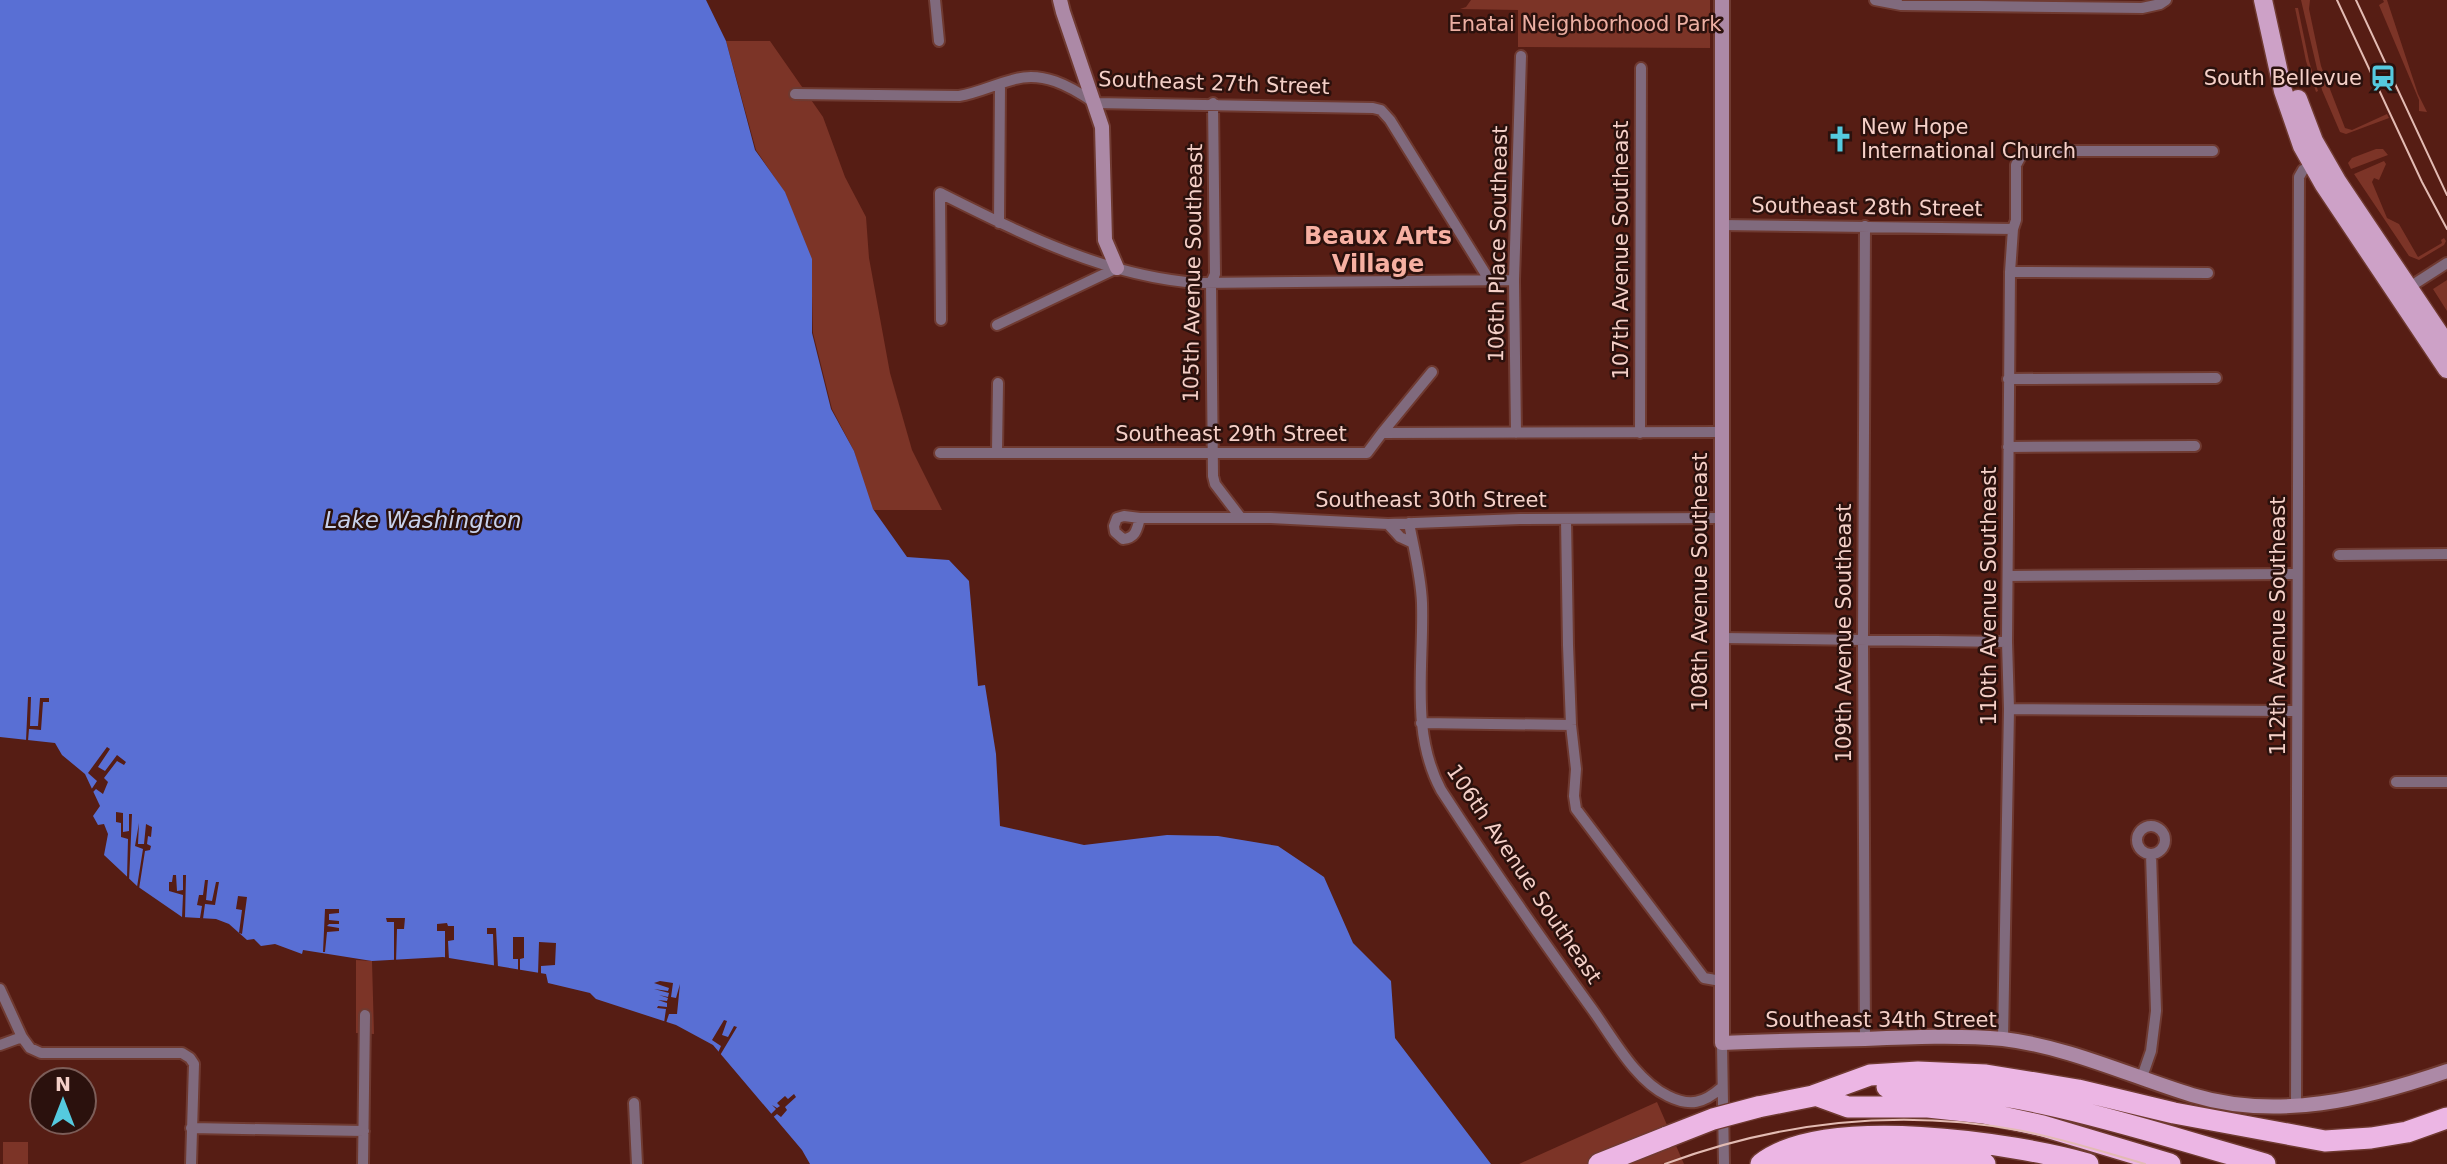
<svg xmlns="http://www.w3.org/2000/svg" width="2447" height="1164" font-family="'DejaVu Sans',sans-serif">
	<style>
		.green { fill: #7c3427 }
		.water { fill: #596fd4 }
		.pier { fill: #561d14 }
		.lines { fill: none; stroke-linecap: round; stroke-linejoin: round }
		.street-casing { stroke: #6f3a31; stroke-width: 14 }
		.secondary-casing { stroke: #6f3a31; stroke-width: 18 }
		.primary-casing { stroke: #6f3a31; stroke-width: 21 }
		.highway-casing { stroke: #6f3a31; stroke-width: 24 }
		.street { stroke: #806a7d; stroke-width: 10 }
		.secondary { stroke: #ac89a6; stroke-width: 14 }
		.primary { stroke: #cda1c7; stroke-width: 18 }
		.highway { stroke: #ecb6e4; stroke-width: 21 }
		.tram { stroke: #e3bbb3; stroke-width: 2 }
		.highway-bridge-casing { stroke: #6f3a31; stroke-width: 24; stroke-linecap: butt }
		.highway-bridge { stroke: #ecb6e4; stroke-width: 21 }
		.labels { text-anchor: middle; stroke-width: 5; stroke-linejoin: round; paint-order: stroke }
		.park-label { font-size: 21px; fill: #ecafa3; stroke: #2b110d }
		.poi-label { font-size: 21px; fill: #f5d0c8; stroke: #2b110d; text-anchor: end }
		.street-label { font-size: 21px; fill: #f5d0c8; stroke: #2b110d }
		.water-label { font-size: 23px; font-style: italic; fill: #c8d1eb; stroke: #2b110d }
		.quarter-label { font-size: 24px; font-weight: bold; fill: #f7b0a2; stroke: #2b110d }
	</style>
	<rect width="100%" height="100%" fill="#561d14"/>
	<path class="green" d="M1471 0H1710V48L1518 47V10L1460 9 1466 7Z
		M2301 0H2310L2309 9 2321 66 2345 128 2352 130 2387 114 2389 118 2346 134 2340 132 2322 90Z
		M2383 0H2387L2418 94 2427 112 2419 111V100L2379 5 2384 2Z
		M2295 8H2298L2309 61 2318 91 2316 92 2306 61Z
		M726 41H770L823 117 845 177 866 217 869 258 890 373 912 450 942 510H871L854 451 832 409 813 333 811 259 785 193 756 150Z
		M2376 149H2383L2388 155 2351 169 2348 163 2352 158Z
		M2384 161 2386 164 2379 180 2374 178 2372 182 2387 218 2399 224 2418 257 2442 243 2441 240 2444 238 2446 241 2444 245 2419 260 2409 256 2354 174Z
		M2447 280V311L2433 289Z
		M356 960 372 961 374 1034 356 1033Z
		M1657 1102 1684 1164H1519Z
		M3 1142H28V1164H3Z"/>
	<path class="water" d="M0 0H706L726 41 755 150 785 192 812 259V333L831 409 854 451 873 509 907 557 949 560 969 581 978 686 985 685 996 754 1000 826 1084 845 1167 835 1218 836 1278 846 1324 877 1353 943 1391 981 1395 1038 1491 1164H810L802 1150 713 1045 676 1025 596 999 590 993 548 983 546 974 443 957 372 961 303 950 302 954 275 944 261 946 254 939 247 940 229 924 216 919 182 917 137 886 104 855 108 834 104 824 98 825 93 816 100 806 85 774 62 755 55 743 0 737Z"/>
	<path class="pier" d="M28 697H31L30 726H38L40 698H49V702H43L41 730 29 729 28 741H26Z
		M107 747 110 749 98 767 105 771 117 755 126 762 124 765 117 761 104 778 108 782 103 794 96 789 93 792 91 790 97 781 88 773Z
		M116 812 123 813V832L129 831V814H132L129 881 127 878 128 839 121 837V823L116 822Z
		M139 823 138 844H144L146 824 152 827 151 837 148 836 147 844 151 846 150 850 145 851 139 889 137 887 143 849 135 846Z
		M173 875H176L177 891 183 890V875H186L185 918H182L183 895 169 891V882H172Z
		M205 880H208L206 900 212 901 216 882H219L215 905 205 904 203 919 200 918 202 906 197 905 199 895H203Z
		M238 896 247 897 242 934 239 933 242 910 236 909Z
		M325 909H339V913L329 914V920L339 921V924H329L327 926 339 928V931L327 932 325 952H323Z
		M386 918H405L404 929H397L396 963H394V922H387Z
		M447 923 448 926H454V940L448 941 449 960H445V931H437V924Z
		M487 928H496L498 968 494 967 493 934H487Z
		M513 937H524V958L520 959V974L518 973V959H513Z
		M539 942 556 943 555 965 541 966V974H538Z
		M660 981 673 983 671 997 676 998 680 984 677 1014H669L666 1023H664L666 1009 657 1008 658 1006 667 1007V1003L658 1000 667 1001 668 998 659 995 668 997 669 993 654 989 668 991 669 988 654 983Z
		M724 1020 727 1021 722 1035 728 1037 734 1026 737 1027 719 1057 717 1055 721 1046 712 1040Z
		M794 1094 796 1097 785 1107 787 1110 781 1117 777 1114 771 1119 769 1116 776 1109 772 1105 777 1108 780 1106 777 1103 785 1096 788 1099Z"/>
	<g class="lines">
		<g class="street-casing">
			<path id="street" d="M935 0 939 41
				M1875 0 1901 5 2142 8 2160 4 2166 0
				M795 94 959 96C978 93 993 85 1012 80 1042 70 1070 86 1095 103L1373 108 1381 110 1390 120 1490 281
				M1213 103 1215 274 1211 283 1213 476 1215 484 1241 518
				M999 223 1000 85
				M1721 225 2013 229
				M2010 272 2208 273
				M2408 288 2447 263
				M941 320 940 193C1022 234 1107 277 1199 283L1514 280
				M997 325 1117 268
				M2008 379 2216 378
				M1382 433 1432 372
				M1516 433 1514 280 1521 56
				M1640 433 1641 68
				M2008 447 2195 446
				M997 452 998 383
				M940 453H1367L1382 433 1722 432
				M1140 518C1137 529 1136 538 1123 539L1115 532 1114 526 1117 518 1124 516 1140 518H1271L1388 524 1520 519 1721 518
				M1566 519 1568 645 1571 725 1576 769 1574 796 1576 809 1704 978 1721 981
				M1409 523C1414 550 1421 576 1422 603 1424 667 1410 732 1441 790 1489 864 1540 937 1592 1009 1613 1038 1635 1080 1668 1096 1690 1107 1704 1103 1721 1088
				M1388 524 1400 537 1413 543
				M2339 555 2447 554
				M2008 576 2297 574
				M1721 638 2007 642
				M2009 709 2297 711
				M1421 723 1571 725
				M2396 782H2447
				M2137 840a14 14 0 1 1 28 0a14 14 0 1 1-28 0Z
				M0 989 22 1037
				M1865 1039 1863 641 1865 226
				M2003 1039 2009 709 2007 642 2010 272 2013 229 2016 220V165L2022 154 2031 151H2213
				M1722 1043 1724 1164
				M0 1045 22 1037 30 1048 41 1053H182L190 1058 194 1064 191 1164
				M2142 1077 2151 1051 2156 1011 2151 854
				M634 1103 637 1164
				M2296 1107 2299 177 2303 170 2315 164
				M191 1128 364 1131
				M363 1164 365 1015"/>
		</g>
		<g class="secondary-casing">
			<path id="secondary" d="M1060 0 1063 12 1102 127 1105 240 1117 268
				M1722 0V1043C1769 1041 1817 1040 1865 1039 1911 1037 1958 1035 2003 1039 2069 1047 2130 1076 2192 1095 2278 1121 2365 1099 2447 1071"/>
		</g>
		<g class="primary-casing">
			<path id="primary" d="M2263 0 2283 91 2302 146 2324 185 2447 369
				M2298 99 2314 141 2337 181 2447 345"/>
		</g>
		<g class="highway-casing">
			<path id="highway" d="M1887 1087C2017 1084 2142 1130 2265 1164
				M1815 1095 1870 1075 1918 1072 1986 1075 2078 1090 2174 1113 2325 1141 2371 1138 2407 1132 2447 1118
				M1815 1095 1848 1107H1928L1984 1113 2043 1126 2170 1164
				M1758 1107 1828 1093
				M1599 1164 1667 1137
				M1761 1164C1824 1114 2015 1143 2088 1164
				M1777 1164C1846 1154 1915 1154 1985 1164"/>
		</g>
		<use href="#street" class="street"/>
		<use href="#secondary" class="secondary"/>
		<use href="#primary" class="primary"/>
		<use href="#highway" class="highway"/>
		<path class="tram" d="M2337 0 2422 182 2447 229
			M2356 0 2447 195
			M1665 1164C1778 1122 1898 1108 2017 1130 2060 1138 2103 1152 2145 1164"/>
		<g class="highway-bridge-casing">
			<path id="highway-bridge" d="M1667 1137 1713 1119 1758 1107"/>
		</g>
		<use href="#highway-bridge" class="highway-bridge"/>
	</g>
	<defs>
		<g id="station-bare" transform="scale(2.1)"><path d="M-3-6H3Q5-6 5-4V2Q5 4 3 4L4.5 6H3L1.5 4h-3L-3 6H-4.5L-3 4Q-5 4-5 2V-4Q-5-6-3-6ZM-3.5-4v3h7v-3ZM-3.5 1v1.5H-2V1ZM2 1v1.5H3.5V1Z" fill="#55cadf" stroke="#2b110d" stroke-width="2.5" paint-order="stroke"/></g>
		<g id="church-bare" transform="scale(2.1)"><path d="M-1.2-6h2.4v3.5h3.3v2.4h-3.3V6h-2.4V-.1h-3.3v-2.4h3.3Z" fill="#55cadf" stroke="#2b110d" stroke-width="2.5" paint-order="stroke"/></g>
	</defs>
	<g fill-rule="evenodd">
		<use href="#station-bare" x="2383" y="78"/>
		<use href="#church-bare" x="1840" y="139"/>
	</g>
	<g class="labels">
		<g class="park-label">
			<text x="1585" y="31">Enatai Neighborhood Park</text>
		</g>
		<g class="poi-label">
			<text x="2362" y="85">South Bellevue</text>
			<text x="1861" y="134" text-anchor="start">New Hope<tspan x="1861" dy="24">International Church</tspan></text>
		</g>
		<g class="street-label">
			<text transform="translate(1214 83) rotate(2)" y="7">Southeast 27th Street</text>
			<text transform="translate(1867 207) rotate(1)" y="7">Southeast 28th Street</text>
			<text transform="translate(1498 244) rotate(-89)" y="7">106th Place Southeast</text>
			<text transform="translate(1621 250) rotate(-90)" y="7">107th Avenue Southeast</text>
			<text transform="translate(1193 273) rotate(-89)" y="7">105th Avenue Southeast</text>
			<text x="1231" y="441">Southeast 29th Street</text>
			<text x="1431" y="507">Southeast 30th Street</text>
			<text transform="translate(1700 582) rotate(-90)" y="7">108th Avenue Southeast</text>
			<text transform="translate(1989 596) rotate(-90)" y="7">110th Avenue Southeast</text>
			<text transform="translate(2278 626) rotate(-90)" y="7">112th Avenue Southeast</text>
			<text transform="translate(1844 633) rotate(-90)" y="7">109th Avenue Southeast</text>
			<text transform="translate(1524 874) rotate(56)" y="7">106th Avenue Southeast</text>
			<text x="1881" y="1027">Southeast 34th Street</text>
		</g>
		<g class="water-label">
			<text x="423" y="528">Lake Washington</text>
		</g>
		<g class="quarter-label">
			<text x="1378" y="244">Beaux Arts<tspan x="1378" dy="28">Village</tspan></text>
		</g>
	</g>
	<g transform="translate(63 1101)"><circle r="33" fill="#2b110d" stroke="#7c5d58" stroke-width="2"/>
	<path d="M0-5L12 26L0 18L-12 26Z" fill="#55cadf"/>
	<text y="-10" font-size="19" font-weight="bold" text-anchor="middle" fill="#f5d0c8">N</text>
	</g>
</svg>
